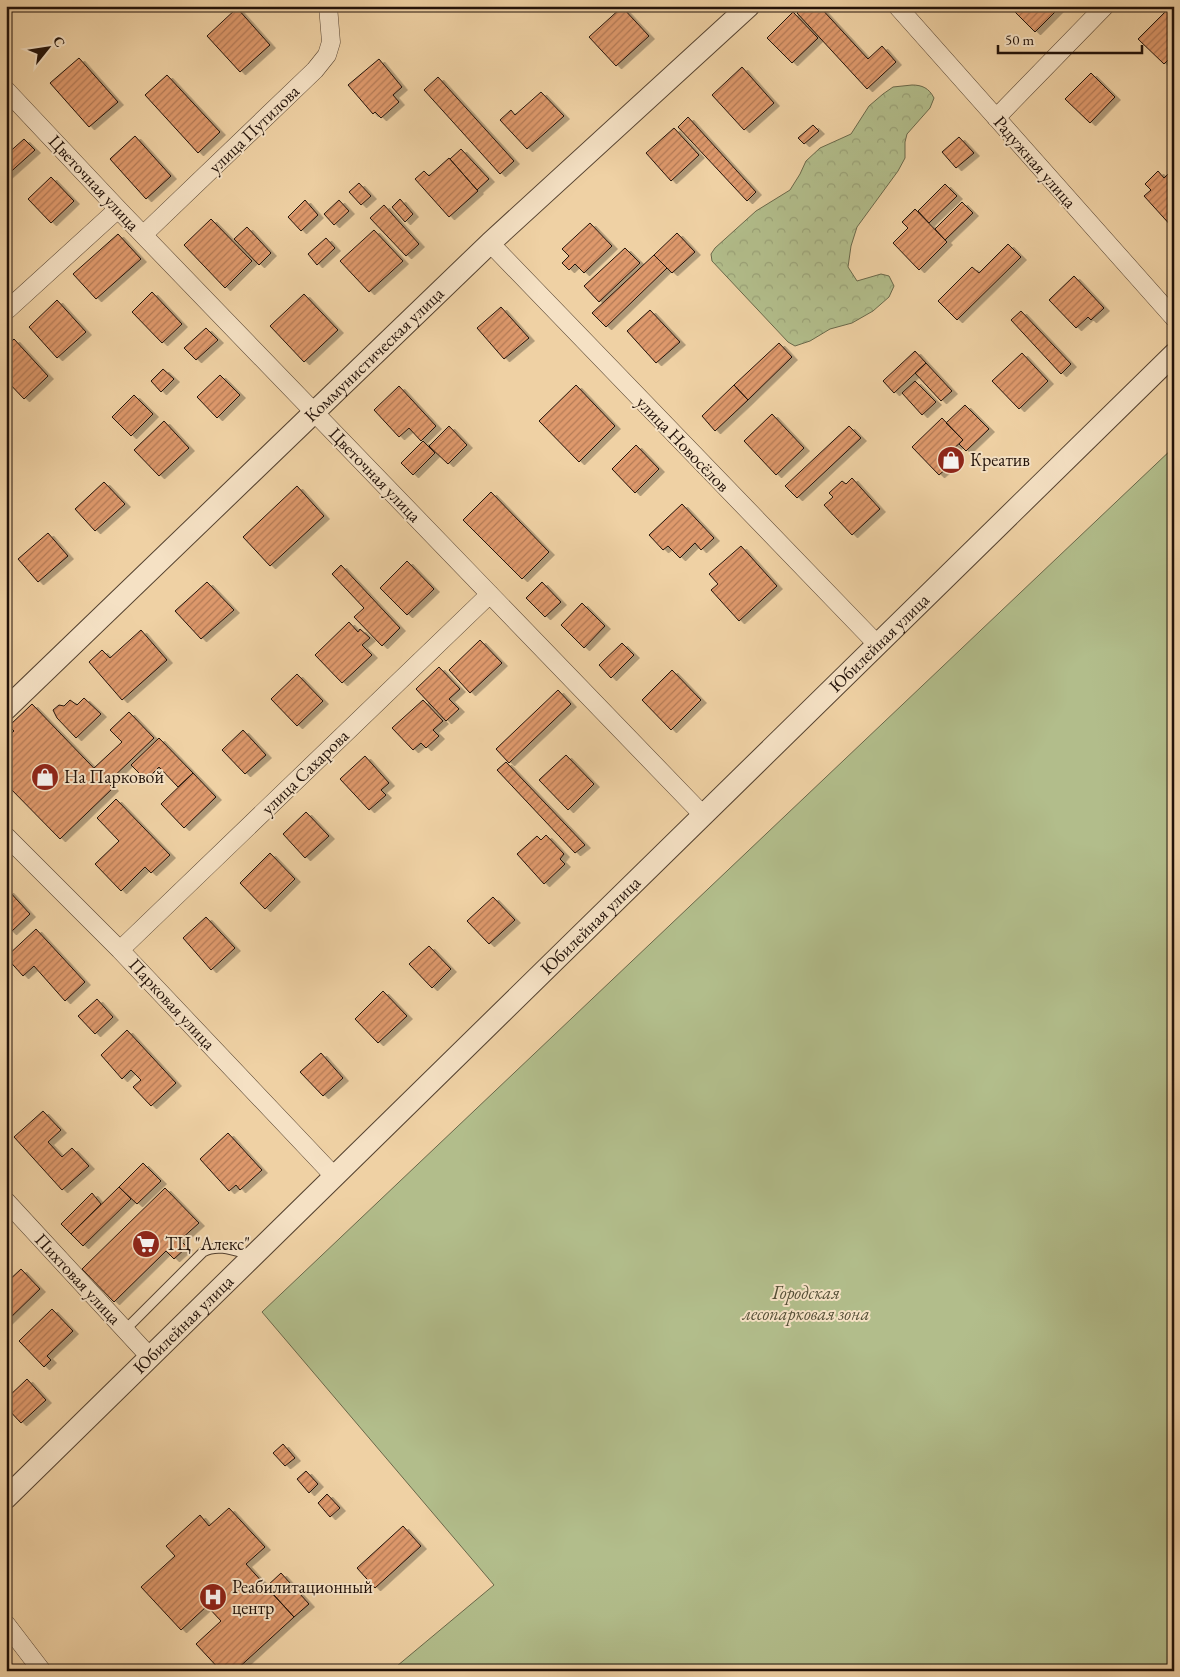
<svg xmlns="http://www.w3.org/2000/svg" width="1180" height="1677" font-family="'EB Garamond',serif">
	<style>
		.forest { fill: url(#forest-crowns); stroke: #6a684a }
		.green { fill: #b2bd8b; stroke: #6a684a }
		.building { fill: url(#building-hatch); stroke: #221209; filter: url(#shadow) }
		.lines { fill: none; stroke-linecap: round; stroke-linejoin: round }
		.service-casing { stroke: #554230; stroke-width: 11 }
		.minor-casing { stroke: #554230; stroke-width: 19 }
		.tertiary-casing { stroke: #554230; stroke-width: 23 }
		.service { stroke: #f5e1c4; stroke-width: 9 }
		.minor { stroke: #f5e1c4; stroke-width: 18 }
		.tertiary { stroke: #f5e1c4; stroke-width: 21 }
		.labels { text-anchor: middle; stroke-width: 4; stroke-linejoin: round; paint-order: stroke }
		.street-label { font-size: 18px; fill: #221209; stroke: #f5e1c4 }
		.poi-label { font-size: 18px; fill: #221209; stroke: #f5e1c4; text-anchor: start }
		.park-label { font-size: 18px; font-style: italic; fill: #544e36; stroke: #f5e1c4 }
	</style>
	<defs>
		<pattern id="forest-crowns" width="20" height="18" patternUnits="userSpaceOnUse" patternTransform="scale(1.25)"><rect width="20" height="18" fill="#b2bd8b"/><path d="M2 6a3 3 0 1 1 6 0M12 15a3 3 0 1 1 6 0" fill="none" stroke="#99a177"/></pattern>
		<pattern id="building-hatch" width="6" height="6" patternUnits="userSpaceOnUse" patternTransform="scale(1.25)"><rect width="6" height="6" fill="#de996c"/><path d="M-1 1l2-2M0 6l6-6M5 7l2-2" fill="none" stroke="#b47b57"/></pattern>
		<filter id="shadow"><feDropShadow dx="5.5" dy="3" stdDeviation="0" flood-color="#0004"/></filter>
	</defs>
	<rect width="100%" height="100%" fill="#efd1a4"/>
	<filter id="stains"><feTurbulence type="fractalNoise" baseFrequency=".004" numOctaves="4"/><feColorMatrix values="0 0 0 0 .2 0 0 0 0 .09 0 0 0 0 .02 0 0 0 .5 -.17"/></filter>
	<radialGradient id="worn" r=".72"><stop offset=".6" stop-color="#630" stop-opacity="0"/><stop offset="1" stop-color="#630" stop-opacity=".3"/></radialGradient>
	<path class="forest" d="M912 85C922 85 929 88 934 98L930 108 907 134 905 142V158L898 171 857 227 851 246 848 267 857 281 881 274 889 276 894 286 889 297 873 311 852 323 830 329 810 341 795 346 788 342 712 261 711 254 715 248 756 211 790 190 800 174 806 161 820 148 851 134 869 106 883 94 893 87Z"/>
	<path class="green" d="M1174 447V1671H391L494 1585 262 1312Z"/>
	<path class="building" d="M804 6H819L868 59 882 46 896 62 867 89 797 13Z
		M1009 6H1061L1035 32Z
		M622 7 649 36 616 66 589 37Z
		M237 8 270 45 240 72 207 36Z
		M1169 8 1174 13V54L1164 64 1138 39Z
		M793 12 818 38 792 63 767 38Z
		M79 58 118 102 89 127 50 83Z
		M379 59 402 87 393 95 399 102 381 118 375 112 373 114 348 85Z
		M742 67 774 103 744 130 712 95Z
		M1091 73 1115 97 1090 123 1065 99Z
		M167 75 220 132 198 153 145 95Z
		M438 77 514 161 500 174 424 90Z
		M541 92 564 116 527 149 500 120 511 110 515 115Z
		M688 117 756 192 747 201 678 127Z
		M813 125 819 131 804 144 798 138Z
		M674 128 699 155 671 181 646 153Z
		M135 136 171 176 146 199 110 159Z
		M959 137 974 153 956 168 942 152Z
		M24 139 35 150 6 176V155Z
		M461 149 489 179 477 190 450 159Z
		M449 158 478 191 449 217 415 179 424 171 429 176Z
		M1172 170 1174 171 1173 228 1144 196 1151 190 1145 184 1158 171 1164 178Z
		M51 177 74 201 51 223 28 199Z
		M359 183 371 196 361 205 349 192Z
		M945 184 957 196 929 223 918 211Z
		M400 199 413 214 405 222 392 207Z
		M305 200 318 215 301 231 288 217Z
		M339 200 349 211 334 225 324 214Z
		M962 202 973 213 945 240 935 229Z
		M384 205 419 244 406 256 370 218Z
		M915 209 947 242 919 270 893 243 908 228 902 222Z
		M211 219 252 261 225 288 184 245Z
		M590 223 612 246 584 273 575 264 569 270 562 263 569 256 562 249Z
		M247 227 271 253 259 265 234 239Z
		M374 230 403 261 369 292 340 261Z
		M677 233 695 252 672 273 654 255Z
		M118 234 141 259 96 299 73 274Z
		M326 238 335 248 317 265 308 254Z
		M1008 244 1021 257 957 320 938 301 972 267 979 273Z
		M625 248 640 263 599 302 584 286Z
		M654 255 667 268 606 327 592 313Z
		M1074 276 1104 308 1091 320 1088 317 1076 328 1049 300Z
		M152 292 182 324 162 343 132 312Z
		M304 294 338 330 304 362 270 326Z
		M57 300 86 332 57 358 29 327Z
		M501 307 529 338 504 359 477 328Z
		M650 310 680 342 656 363 627 331Z
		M1021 311 1071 364 1061 374 1011 320Z
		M206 328 218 340 196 360 184 348Z
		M14 339 48 376 24 399 6 380V346Z
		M779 343 792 357 748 400 734 385Z
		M915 351 926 363 894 393 883 381Z
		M1022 353 1048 381 1019 409 992 381Z
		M926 363 952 391 941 401 915 373Z
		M163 369 174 379 161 392 151 381Z
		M220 375 240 395 217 418 197 397Z
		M915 381 936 402 922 415 902 393Z
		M576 385 615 426 579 462 539 421Z
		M734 385 748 400 715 431 702 416Z
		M399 386 436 426 421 441 409 428 399 437 374 410Z
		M134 395 153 414 131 436 112 417Z
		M965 405 989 429 966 451 959 444 963 440 946 423Z
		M772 414 804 448 776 475 744 441Z
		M942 418 963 440 949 453 956 460 939 475 912 447Z
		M164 421 189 448 159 476 134 450Z
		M449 426 467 445 448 464 429 446Z
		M849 426 861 438 797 498 785 486Z
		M423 441 435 453 413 475 401 463Z
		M636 445 659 469 635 493 612 469Z
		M852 478 880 509 852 535 824 505 833 497 829 493 842 481 846 484Z
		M104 482 125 504 95 531 75 509Z
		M297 486 324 516 270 566 243 537Z
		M491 492 549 552 522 579 463 520Z
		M682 504 714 538 701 550 695 543 680 558 668 546 663 550 649 535Z
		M48 533 68 556 38 582 18 559Z
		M741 546 777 586 739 621 711 590 718 584 709 574Z
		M407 561 434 589 407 615 380 588Z
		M341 565 400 628 382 646 354 617 364 608 332 574Z
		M207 582 234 610 201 639 175 611Z
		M542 582 561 602 545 617 526 598Z
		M582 603 605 626 584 648 561 625Z
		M349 622 358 632 360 629 370 638 362 645 372 655 342 683 315 655Z
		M141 630 167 660 122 700 89 662 102 650 110 658Z
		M480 640 502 663 470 693 449 670Z
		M622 643 634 655 611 678 599 665Z
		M439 667 460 689 449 699 459 709 446 721 416 689Z
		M672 670 701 700 671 730 642 700Z
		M297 674 323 701 297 726 271 699Z
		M558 690 571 704 509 763 496 749Z
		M84 698 101 714 76 738 57 718 53 710 59 705 64 706 70 700 77 705Z
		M423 700 443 721 433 730 439 736 426 748 421 743 413 750 392 728Z
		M32 704 113 788 60 839 6 784V738L14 731 9 726Z
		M129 712 154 738 108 782 94 768 122 742 110 730Z
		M243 730 266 755 245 774 222 750Z
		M159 738 193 773 178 787 159 767 146 780 131 765Z
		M566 755 594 784 568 810 539 780Z
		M365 756 389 783 381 790 386 795 369 810 340 779Z
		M506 762 585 845 575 853 497 770Z
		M193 773 216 797 184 828 161 804Z
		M116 799 170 855 151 873 145 867 121 891 95 864 119 841 97 818Z
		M306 812 329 836 305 858 283 834Z
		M546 835 564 854 560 859 565 864 544 884 517 854 537 836 541 840Z
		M270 853 295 879 265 909 240 883Z
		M8 890 30 914 11 932 6 927V892Z
		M493 897 515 920 489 944 467 921Z
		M206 917 235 948 211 970 183 938Z
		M36 929 85 982 65 1001 34 966 23 976 6 957Z
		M429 946 451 969 432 988 409 964Z
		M383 991 407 1016 378 1043 355 1019Z
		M97 999 113 1017 95 1034 78 1016Z
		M127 1030 176 1083 151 1106 133 1087 141 1080 131 1070 122 1079 101 1055Z
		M321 1053 343 1078 323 1096 300 1072Z
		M43 1111 61 1130 48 1142 62 1157 72 1148 89 1166 62 1190 14 1137Z
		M228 1133 262 1170 240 1190 236 1185 229 1191 200 1159Z
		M143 1163 161 1181 137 1204 119 1187Z
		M119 1187 131 1199 83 1246 71 1234Z
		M165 1188 199 1223 180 1240 187 1247 174 1259 166 1251 114 1302 82 1269Z
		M92 1193 101 1204 71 1234 61 1224Z
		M21 1269 40 1289 6 1322V1283Z
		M52 1309 73 1331 47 1356 51 1360 44 1367 19 1341Z
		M27 1379 46 1400 21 1423 6 1407V1399Z
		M283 1444 295 1458 285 1466 273 1453Z
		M306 1471 318 1484 309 1493 297 1479Z
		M327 1494 340 1508 330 1517 318 1503Z
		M229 1508 265 1547 246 1564 294 1617 235 1671H221L196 1644 221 1621 207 1606 181 1630 141 1587 175 1556 166 1546 200 1515 209 1526Z
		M403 1526 421 1546 375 1588 357 1568Z
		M281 1573 309 1604 294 1617 266 1587Z"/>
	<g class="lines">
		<g class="service-casing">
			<path id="service" d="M125 1330 203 1252C219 1243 237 1252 253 1256"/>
		</g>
		<g class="minor-casing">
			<path id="minor" d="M897 6 1174 318
				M6 90 118 209 703 815
				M996 118 1105 6
				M143 235 315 70 327 55 331 42 328 6
				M490 243 877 644
				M6 311 118 209
				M6 836 120 950 334 1176
				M120 950 490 594
				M6 1201 150 1357
				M6 1624 42 1671"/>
		</g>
		<g class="tertiary-casing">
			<g id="tertiary">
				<path id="s1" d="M6 709 490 243 749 6"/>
				<path id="s2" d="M6 1498 1174 354"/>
			</g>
		</g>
		<use href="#service" class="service"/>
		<use href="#minor" class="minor"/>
		<use href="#tertiary" class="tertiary"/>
	</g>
	<defs>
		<g id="shop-disc" transform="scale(1.4375)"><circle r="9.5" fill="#8f2418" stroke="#f5e1c4"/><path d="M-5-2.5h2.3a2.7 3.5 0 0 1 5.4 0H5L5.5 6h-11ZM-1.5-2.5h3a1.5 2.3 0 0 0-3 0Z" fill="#fff"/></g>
		<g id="supermarket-disc" transform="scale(1.4375)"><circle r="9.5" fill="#8f2418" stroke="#f5e1c4"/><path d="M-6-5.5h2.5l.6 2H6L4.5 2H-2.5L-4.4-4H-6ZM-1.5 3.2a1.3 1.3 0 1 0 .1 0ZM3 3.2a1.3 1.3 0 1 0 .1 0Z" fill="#fff"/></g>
		<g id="hospital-disc" transform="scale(1.4375)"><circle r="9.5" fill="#8f2418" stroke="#f5e1c4"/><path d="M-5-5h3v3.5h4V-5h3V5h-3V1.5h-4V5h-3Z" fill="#fff"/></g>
	</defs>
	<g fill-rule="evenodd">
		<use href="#shop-disc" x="951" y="460"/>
		<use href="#shop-disc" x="45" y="777"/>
		<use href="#supermarket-disc" x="146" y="1244"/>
		<use href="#hospital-disc" x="213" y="1597"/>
	</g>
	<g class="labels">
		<g class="street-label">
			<text transform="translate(254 129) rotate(-44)" y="6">улица Путилова</text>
			<text transform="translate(1035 162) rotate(49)" y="6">Радужная улица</text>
			<text transform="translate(94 183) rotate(47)" y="6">Цветочная улица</text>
			<text dy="6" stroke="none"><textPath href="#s1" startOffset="511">Коммунистическая улица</textPath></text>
			<text transform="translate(683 444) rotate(46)" y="6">улица Новосёлов</text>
			<text transform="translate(375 475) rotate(46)" y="6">Цветочная улица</text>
			<text dy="6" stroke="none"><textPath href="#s2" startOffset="1222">Юбилейная улица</textPath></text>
			<text transform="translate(305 772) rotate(-44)" y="6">улица Сахарова</text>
			<text dy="6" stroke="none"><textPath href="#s2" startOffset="818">Юбилейная улица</textPath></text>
			<text transform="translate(172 1004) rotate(47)" y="6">Парковая улица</text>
			<text transform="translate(78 1279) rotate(47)" y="6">Пихтовая улица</text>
			<text dy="6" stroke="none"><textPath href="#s2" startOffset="248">Юбилейная улица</textPath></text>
		</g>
		<g class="poi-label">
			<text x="970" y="466">Креатив</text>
			<text x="64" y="783">На Парковой</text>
			<text x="165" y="1250">ТЦ "Алекс"</text>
			<text x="232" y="1593">Реабилитационный<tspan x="232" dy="21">центр</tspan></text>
		</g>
		<g class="park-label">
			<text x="806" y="1299">Городская<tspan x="806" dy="21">лесопарковая зона</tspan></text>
		</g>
	</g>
	<rect width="1180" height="1677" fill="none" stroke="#efd1a4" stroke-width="25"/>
	<rect x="8" y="8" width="1165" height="1662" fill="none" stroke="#221209" stroke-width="2.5"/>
	<rect x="12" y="12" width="1155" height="1652" fill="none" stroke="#221209"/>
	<g transform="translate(48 48) rotate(60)" stroke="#f5e1c4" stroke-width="4" paint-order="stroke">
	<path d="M0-4L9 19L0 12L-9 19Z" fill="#221209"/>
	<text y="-8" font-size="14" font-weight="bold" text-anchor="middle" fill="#221209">С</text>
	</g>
	<path d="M998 45v8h144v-8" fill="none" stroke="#221209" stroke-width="2.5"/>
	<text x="1005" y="45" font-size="15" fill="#221209" stroke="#f5e1c4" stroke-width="4" paint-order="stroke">50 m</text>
	<rect width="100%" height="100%" filter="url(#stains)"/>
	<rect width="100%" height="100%" fill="url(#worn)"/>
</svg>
